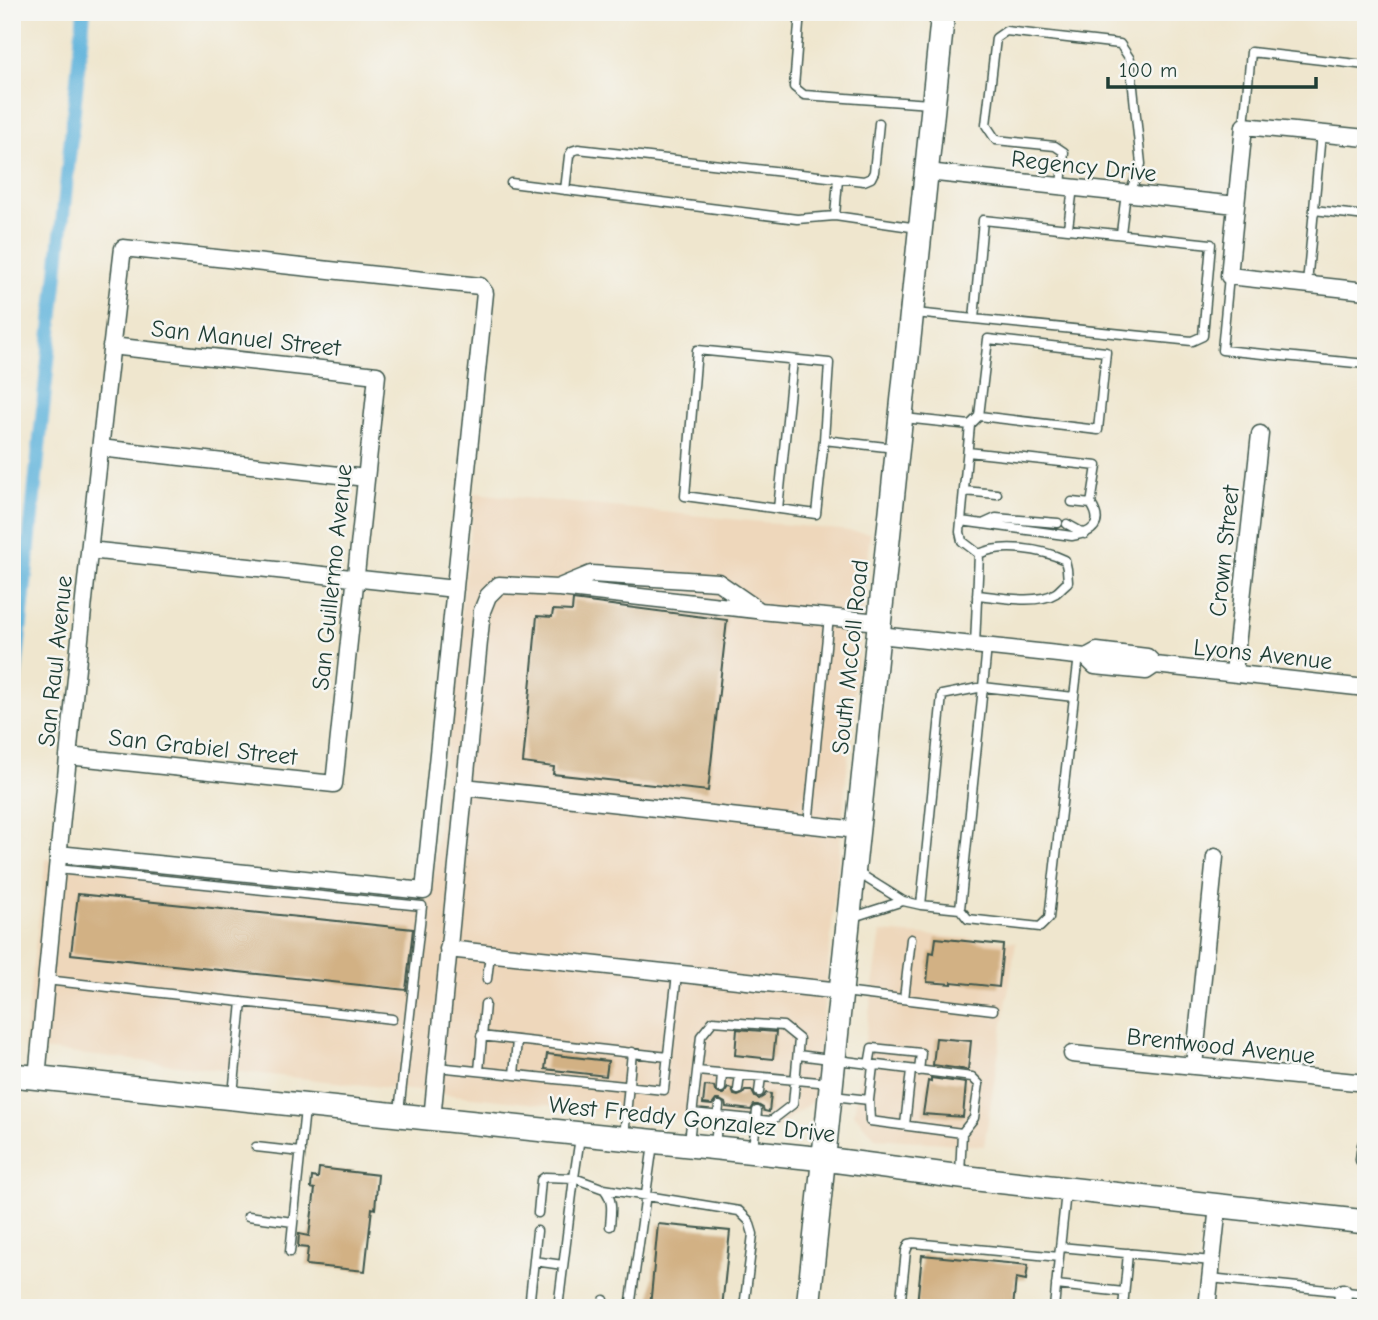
<svg xmlns="http://www.w3.org/2000/svg" width="1378" height="1320" font-family="'Comic Neue',sans-serif">
	<style>
		.built { fill: #eed7bb }
		.lines { fill: none; stroke-linecap: round; stroke-linejoin: round }
		.canal { stroke: #5fb3db; stroke-width: 14 }
		.building { fill: #d2b184 }
		.lane-casing { stroke: #3e564b; stroke-width: 11 }
		.street-casing { stroke: #3e564b; stroke-width: 19 }
		.secondary-casing { stroke: #3e564b; stroke-width: 26 }
		.lane { stroke: #fff; stroke-width: 8 }
		.street { stroke: #fff; stroke-width: 16 }
		.secondary { stroke: #fff; stroke-width: 23 }
		.labels { text-anchor: middle; stroke-width: 5; stroke-linejoin: round; paint-order: stroke }
		.street-label { font-size: 24px; fill: #1f3d34; stroke: #f6f6f2 }
	</style>
	<rect width="100%" height="100%" fill="#f6f6f2"/>
	<filter id="ink" filterUnits="userSpaceOnUse"><feTurbulence type="fractalNoise" baseFrequency=".0143" numOctaves="2"/><feDisplacementMap in="SourceGraphic" scale="14" xChannelSelector="R" yChannelSelector="G"/><feConvolveMatrix kernelMatrix="1 2 1 2 8 2 1 2 1" color-interpolation-filters="sRGB"/></filter>
	<filter id="wash" filterUnits="userSpaceOnUse"><feTurbulence type="fractalNoise" baseFrequency=".00686" numOctaves="4" result="noise"/><feDisplacementMap in="SourceGraphic" scale="28" xChannelSelector="R" yChannelSelector="G"/><feGaussianBlur stdDeviation="1.57" result="paint"/><feColorMatrix in="noise" values="0 0 0 0 0 0 0 0 0 0 0 0 0 0 0 0 0 1.4 0 .05"/><feComposite in="paint" operator="in"/></filter>
	<g filter="url(#wash)">
		<rect width="100%" height="100%" fill="#efe6ce"/>
		<path class="built" d="M474 493 870 533 815 1099 775 1130 23 1048 46 859 430 901Z
			M881 932 1016 942 984 1146 876 1138 854 1114Z"/>
		<g class="lines">
			<path class="canal" d="M12 709 84 12"/>
		</g>
		<g id="blocks">
			<path class="building" d="M573 600 727 620 708 791 553 774 554 767 523 763 537 616 552 617 553 610 572 611Z
				M78 894 413 929 406 990 71 954Z
				M936 938 1003 945 999 987 952 982V984L927 982 930 952 934 953Z
				M737 1029 776 1032 773 1059 735 1055Z
				M936 1038 971 1041 968 1070 933 1065Z
				M547 1054 608 1061 606 1076 545 1069Z
				M931 1078 966 1083 963 1117 923 1114 928 1081 931 1082Z
				M705 1086 714 1087 715 1091 720 1094H724L728 1088 732 1089 734 1095 738 1096 743 1094 745 1091H752L755 1097 759 1099 764 1096 766 1093 771 1094 769 1112 764 1111 763 1108 758 1105H754L751 1110 726 1107 725 1103 720 1100H716L712 1105 703 1104Z
				M319 1168 378 1175 375 1209 372 1208 365 1271 306 1265 308 1248 298 1247 299 1234 309 1236 315 1189 311 1188 312 1177 318 1178Z
				M658 1224 730 1231 722 1308 650 1307Z
				M922 1255 1028 1265 1026 1280 1016 1278 1013 1308H958L917 1304Z"/>
		</g>
	</g>
	<g filter="url(#ink)">
		<use href="#blocks" fill-opacity="0" stroke="#3e564b" stroke-width="2"/>
		<g class="lines">
			<g class="lane-casing">
				<path id="lane" d="M800 12 794 87 804 95 930 104
					M1244 126 1251 52 1366 65
					M511 183 797 219 835 216 918 228
					M1061 186 1064 152 1055 146 996 140 986 125 996 38 1006 31 1120 44 1130 59 1141 164 1130 193
					M565 190 569 156 572 151 578 149 864 181 871 178 874 172 879 123
					M1314 210 1366 216
					M835 216 838 179
					M1068 228 1073 187
					M1121 233 1126 193
					M1229 276 1222 350 1366 364
					M1307 284 1321 134
					M915 313 1192 341 1203 336 1211 244 983 220 974 319
					M904 418 970 425 960 532 962 541 979 554
					M970 425 979 416 988 339 1106 352 1098 430 979 416
					M824 440 816 514 685 496 697 350 829 363 824 440 895 448
					M964 491 997 494
					M1072 502 1091 504
					M778 509 793 360
					M961 521 1072 536C1093 533 1104 524 1091 504L1097 466 968 452
					M985 523 996 518 1058 523
					M1067 524 1085 534
					M977 595C999 597 1037 605 1056 593 1060 590 1064 585 1068 582L1067 569 1065 560C1042 549 1002 543 979 554
					M975 645 979 554
					M808 825 829 617
					M57 869 422 906 399 1112
					M855 871 903 901 921 905 942 695 983 687 987 646
					M921 905 960 909 968 919 1040 927 1049 918 1074 697
					M960 909 983 687 1074 697 1079 656
					M853 917 903 901
					M487 979 490 954
					M46 980 392 1019
					M844 992 993 1010
					M904 999 911 939
					M481 1036 668 1057
					M798 1055 972 1077 979 1084 974 1118 962 1133 870 1121 869 1100 833 1096
					M869 1065 872 1048 921 1053 919 1071
					M437 1067 664 1090 677 974
					M479 1071 485 1004
					M697 1071 830 1083
					M514 1075 517 1040
					M721 1088 722 1073
					M738 1090 740 1075
					M759 1092 761 1077
					M233 1095 242 1002
					M869 1100 873 1066
					M905 1125 911 1070
					M624 1137 632 1052
					M689 1142 701 1036 713 1021 783 1026 799 1039 793 1104 771 1121 692 1113
					M715 1145 719 1106
					M256 1147 301 1152
					M753 1149 757 1111
					M960 1174 962 1133
					M604 1189C614 1201 611 1212 610 1226
					M538 1213 541 1180 545 1177 574 1178 580 1137
					M248 1216 293 1222
					M1060 1247 1212 1261
					M290 1252 305 1109
					M534 1261 563 1265
					M1210 1278 1366 1294
					M1056 1285 1124 1292
					M559 1306 574 1308
					M529 1308 537 1231
					M558 1308 574 1178 604 1189 739 1211 749 1221 753 1234 744 1308
					M601 1308 604 1300
					M630 1308 653 1144
					M900 1308 906 1251 909 1244 914 1243 1059 1257 1066 1192
					M1054 1308 1059 1257
					M1123 1308 1128 1253"/>
			</g>
			<g class="street-casing">
				<path id="street" d="M1366 138 1244 126 1229 276 1366 291
					M927 172 1236 205
					M100 448 366 478
					M89 550 455 589
					M560 588 756 610
					M879 635 1086 657 1097 651 1147 657 1155 665
					M1086 657 1095 666 1146 671 1155 665 1366 688
					M1234 673 1260 434
					M68 756 334 784 377 375 111 346
					M464 787 858 830
					M448 949 841 991
					M1072 1054 1366 1083
					M1194 1066 1215 857
					M37 1078C63 801 90 524 123 248L480 286 485 293 424 891 58 854
					M432 1119 482 611 488 596 499 585 557 588 591 574 718 582 760 611 880 622
					M1366 1145 1364 1159 1366 1160
					M1207 1308 1218 1206
					M1342 1308 1343 1292"/>
			</g>
			<g class="secondary-casing">
				<path id="secondary" d="M12 1075 824 1159 969 1178 1366 1222
					M808 1308 943 12"/>
			</g>
			<use href="#lane" class="lane"/>
			<use href="#street" class="street"/>
			<use href="#secondary" class="secondary"/>
		</g>
	</g>
	<g class="labels">
		<g class="street-label">
			<text transform="translate(1084 166) rotate(6)" y="8">Regency Drive</text>
			<text transform="translate(246 338) rotate(6)" y="8">San Manuel Street</text>
			<text transform="translate(1224 551) rotate(-84)" y="8">Crown Street</text>
			<text transform="translate(332 577) rotate(-84)" y="8">San Guillermo Avenue</text>
			<text transform="translate(1263 654) rotate(6)" y="8">Lyons Avenue</text>
			<text transform="translate(850 657) rotate(-84)" y="8">South McColl Road</text>
			<text transform="translate(55 661) rotate(-84)" y="8">San Raul Avenue</text>
			<text transform="translate(203 747) rotate(6)" y="8">San Grabiel Street</text>
			<text transform="translate(1221 1046) rotate(6)" y="8">Brentwood Avenue</text>
			<text transform="translate(692 1119) rotate(6)" y="8">West Freddy Gonzalez Drive</text>
		</g>
	</g>
	<rect width="1378" height="1320" fill="none" stroke="#f6f6f2" stroke-width="42"/>
	<path d="M1108 77v10h208v-10" fill="none" stroke="#1f3d34" stroke-width="3.5"/>
	<text x="1119" y="77" font-size="21" fill="#1f3d34" stroke="#f6f6f2" stroke-width="5" paint-order="stroke">100 m</text>
</svg>
